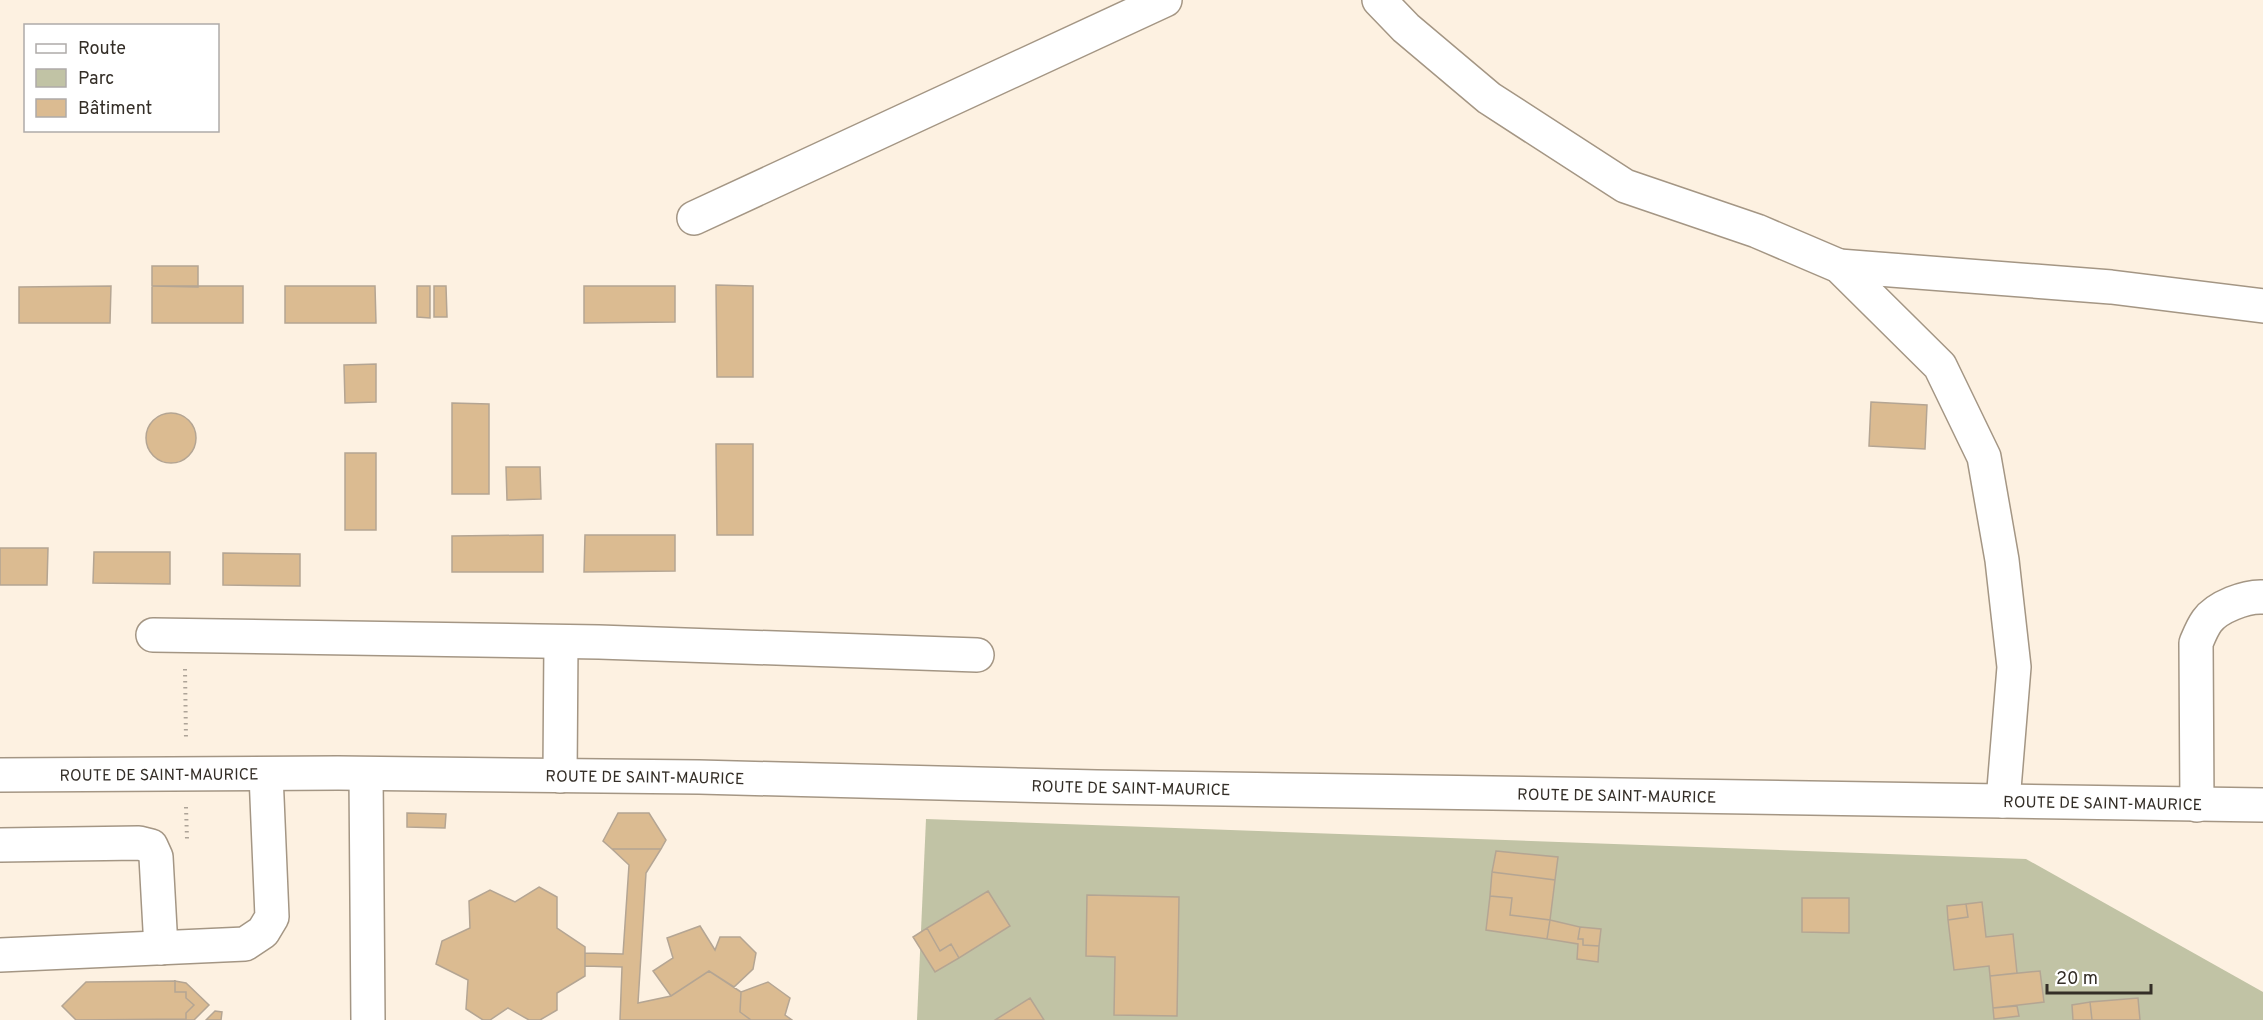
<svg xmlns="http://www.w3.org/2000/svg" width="2263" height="1020" font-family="Overpass,sans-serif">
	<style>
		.green { fill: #c1c3a5 }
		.building { fill: #dbbb91; stroke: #b4a593; stroke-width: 1.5 }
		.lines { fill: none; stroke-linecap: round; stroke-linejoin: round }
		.minor-casing { stroke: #a49684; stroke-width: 36 }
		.path { stroke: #aea498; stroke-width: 4; stroke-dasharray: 1.5 4.5; stroke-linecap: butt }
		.minor { stroke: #fff; stroke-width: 33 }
		.labels { text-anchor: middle; stroke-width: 6; stroke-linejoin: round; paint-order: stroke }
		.street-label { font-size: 16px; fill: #342e27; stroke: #fff }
	</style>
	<rect width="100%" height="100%" fill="#fdf1e1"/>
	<path class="green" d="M926 819 2026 859 2263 992V1020H917Z"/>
	<path class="building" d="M152 266H198V287L152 286Z
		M716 285 753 286V377H717Z
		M111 286 110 323H19V287Z
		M152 286H243V323H152Z
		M285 286H375L376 323H285Z
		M417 286H430V318L417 317Z
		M434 286H446L447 317H434Z
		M584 286H675V322L584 323Z
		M376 364V402L345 403 344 365Z
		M1871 402 1927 405 1925 449 1869 446Z
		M452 403 489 404V494H452Z
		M146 438a25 25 0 1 1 50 0a25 25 0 1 1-50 0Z
		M716 444H753V535H717Z
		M345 453H376V530H345Z
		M506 467H540L541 499 507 500Z
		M543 535V572H452V536Z
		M585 535H675V571L584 572Z
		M0 548H48L47 585H0Z
		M94 552H170V584L93 583Z
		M223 553 300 554V586L223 585Z
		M407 813 446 814 445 828 407 827Z
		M618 813H649L666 840 661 849H612L603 841Z
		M612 849H661L646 873 638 1003 671 996 709 971 741 992 740 1012 751 1020H620L622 967 585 966V953L623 954 629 865Z
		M1496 851 1558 857 1555 880 1492 872Z
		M1492 872 1555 880 1550 920 1510 915 1512 898 1490 896Z
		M539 887 557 897V928L585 947V976L557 993V1010L540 1020H529L508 1008 490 1020H483L466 1009 468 980 436 964 442 941 470 928 469 901 490 890 515 902Z
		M988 891 1010 926 959 958 951 944 940 951 927 928Z
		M1087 895 1179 897 1177 1016 1114 1015 1115 957 1086 956Z
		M1490 896 1512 898 1510 915 1550 920 1547 939 1486 930Z
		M1802 898H1849V933L1802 932Z
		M1982 902 1986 937 2013 934 2017 973 1990 976 1989 966 1954 970 1948 920 1968 917 1966 904Z
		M1966 904 1968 917 1948 920 1947 906Z
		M1550 920 1580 927 1578 939H1583V945L1599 946 1598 962 1577 959 1578 944 1547 939Z
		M700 926 715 950 720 937H740L756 953 753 969 734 987 709 971 671 996 653 971 673 958 667 938Z
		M1580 927 1601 929 1599 946 1583 945V939H1578Z
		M927 928 940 951 951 944 959 958 935 972 913 937Z
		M2040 971 2044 1002 1993 1008 1990 976Z
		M175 981V992H186V998L194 1005 186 1013V1019L76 1020 62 1006 86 982Z
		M175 981 186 983 209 1005 194 1020H176L186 1019V1013L194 1005 186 998V992H175Z
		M768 982 790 998 785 1015 792 1020H751L740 1012 741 992Z
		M1030 998 1044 1020H995Z
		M2138 998 2140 1020H2092L2090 1002Z
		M2090 1002 2092 1020H2073L2072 1005Z
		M2017 1006 2019 1016 1994 1019 1993 1008Z
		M215 1011 222 1012 221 1020H206Z"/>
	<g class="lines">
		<g class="minor-casing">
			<g id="minor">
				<path d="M1379 0 1406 28 1489 98 1625 186 1757 231 1839 266 1940 366 1984 457 2002 560 2014 667 2003 801"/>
				<path d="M694 218 1165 0"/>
				<path d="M1839 266 2111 287 2263 306"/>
				<path d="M153 635 599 642 977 655"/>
				<path d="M366 774 368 1020"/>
				<path id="s1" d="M0 775 338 773 699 777 1097 787 2263 805"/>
				<path d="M560 776 561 642"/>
				<path d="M2197 805 2196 643C2199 636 2202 628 2207 621 2217 607 2246 596 2263 597"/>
				<path d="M0 845 139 843 151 846 156 857 161 948"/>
				<path d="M0 955 245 944 263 932 272 917 266 774"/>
			</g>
		</g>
		<path class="path" d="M185 669 186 740
			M186 807 187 839"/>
		<use href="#minor" class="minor"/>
	</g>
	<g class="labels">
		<g class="street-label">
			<text dy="6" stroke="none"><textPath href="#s1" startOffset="159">ROUTE DE SAINT-MAURICE</textPath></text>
			<text dy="6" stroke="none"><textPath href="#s1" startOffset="645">ROUTE DE SAINT-MAURICE</textPath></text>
			<text dy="6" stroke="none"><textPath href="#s1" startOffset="1131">ROUTE DE SAINT-MAURICE</textPath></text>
			<text dy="6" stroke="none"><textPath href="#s1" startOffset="1617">ROUTE DE SAINT-MAURICE</textPath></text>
			<text dy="6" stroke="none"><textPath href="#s1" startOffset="2103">ROUTE DE SAINT-MAURICE</textPath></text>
		</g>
	</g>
	<rect x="24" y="24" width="195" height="108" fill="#ffffff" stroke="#aeaba9" stroke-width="1.5"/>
	<rect x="36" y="44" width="30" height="9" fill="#ffffff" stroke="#aeaba9" stroke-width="1.5"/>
	<text x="78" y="54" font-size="18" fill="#342e27">Route</text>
	<rect x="36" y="69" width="30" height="18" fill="#c1c3a5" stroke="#aeaba9" stroke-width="1.5"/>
	<text x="78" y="84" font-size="18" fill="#342e27">Parc</text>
	<rect x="36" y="99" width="30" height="18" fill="#dbbb91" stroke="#aeaba9" stroke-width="1.5"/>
	<text x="78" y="114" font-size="18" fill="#342e27">Bâtiment</text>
	<path d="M2047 984v9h104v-9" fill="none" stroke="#342e27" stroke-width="3"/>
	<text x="2056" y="984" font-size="18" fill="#342e27" stroke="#ffffff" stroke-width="4.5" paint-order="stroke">20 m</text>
</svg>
